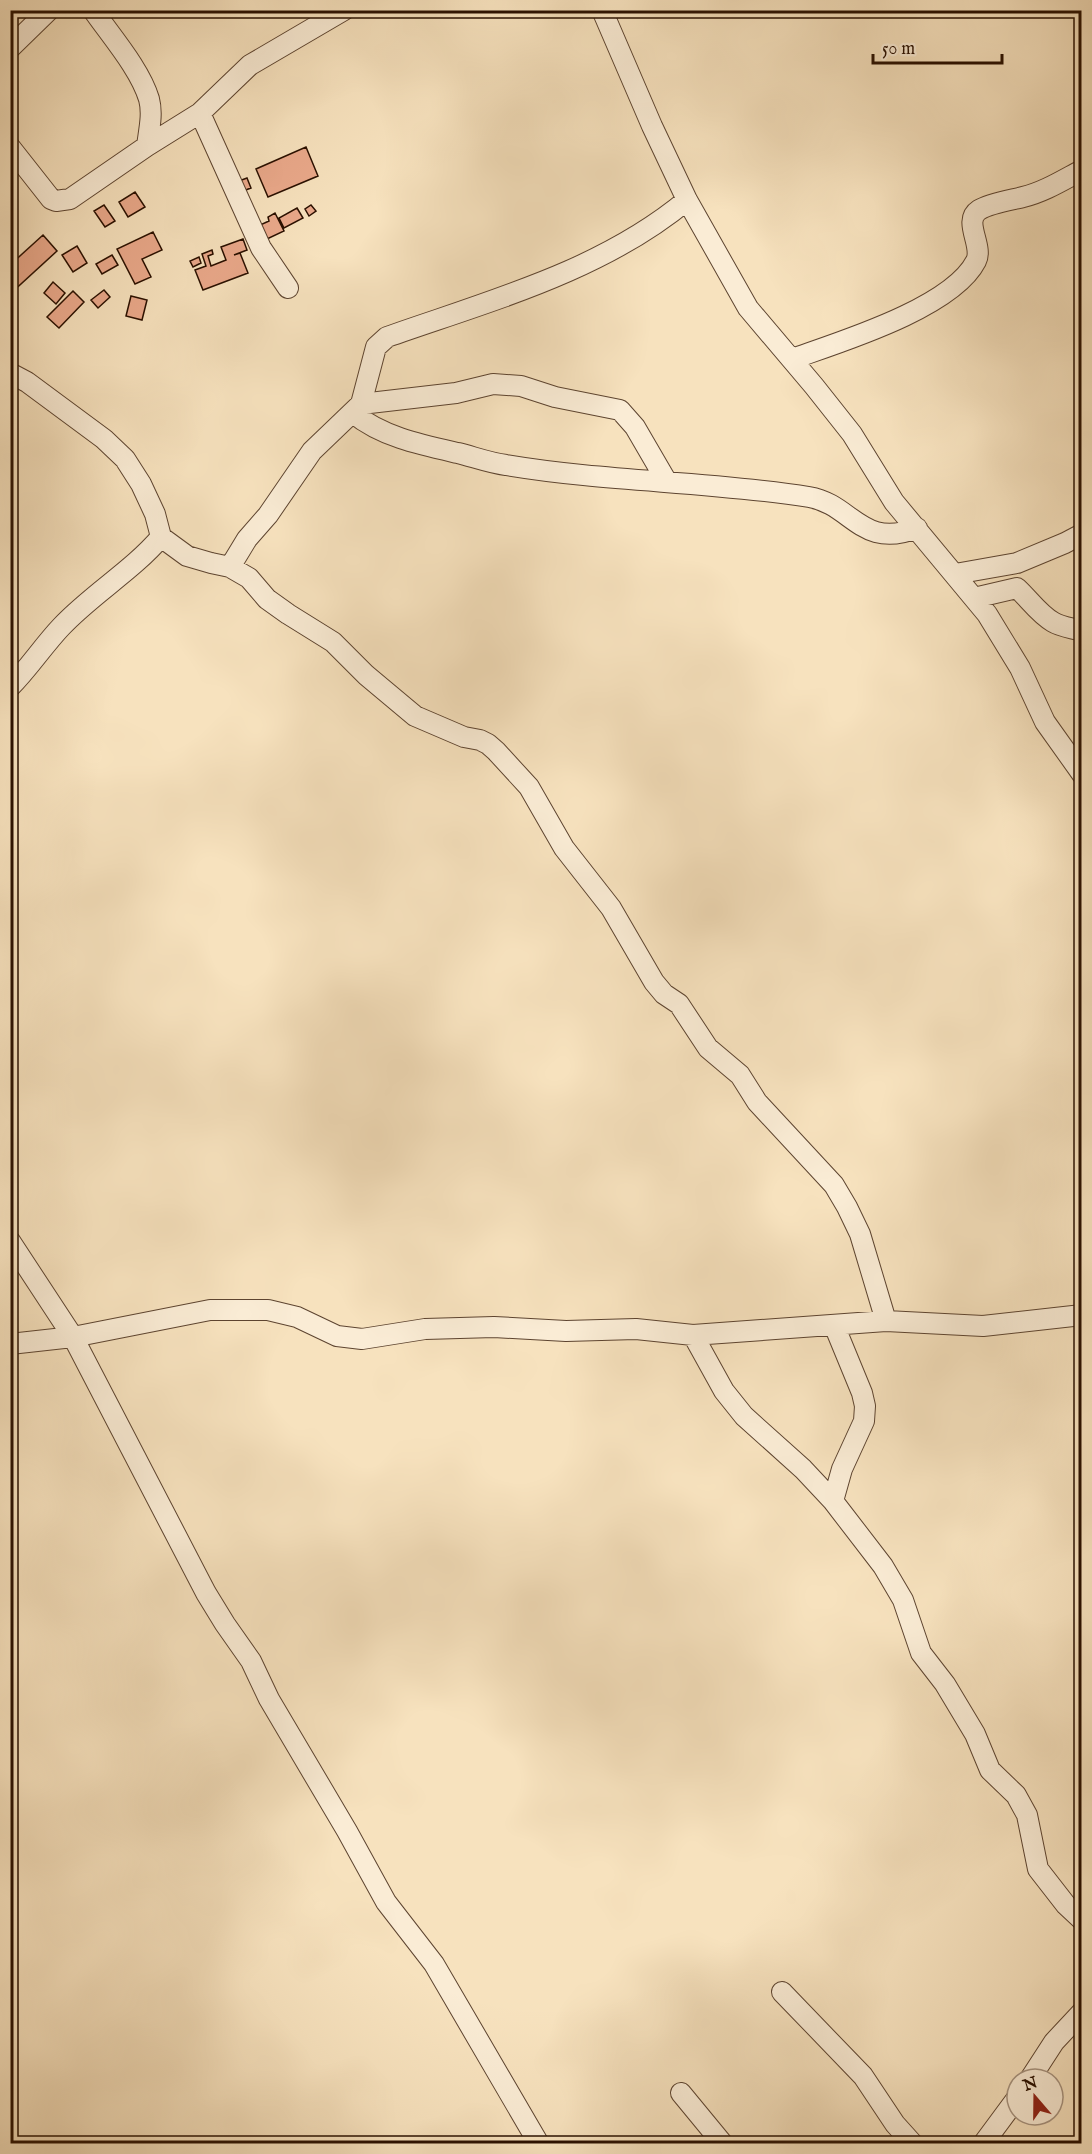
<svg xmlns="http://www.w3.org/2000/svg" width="1092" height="2154" font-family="'IM FELL English',serif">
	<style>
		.building { fill: #eaa98b; stroke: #2a1000; stroke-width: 1.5 }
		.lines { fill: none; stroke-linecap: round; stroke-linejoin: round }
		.minor-casing { stroke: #5d4430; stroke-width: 22 }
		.minor { stroke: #faecd5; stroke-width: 20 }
	</style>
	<rect width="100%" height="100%" fill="#f7e2be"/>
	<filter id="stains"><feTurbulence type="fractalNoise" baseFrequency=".00333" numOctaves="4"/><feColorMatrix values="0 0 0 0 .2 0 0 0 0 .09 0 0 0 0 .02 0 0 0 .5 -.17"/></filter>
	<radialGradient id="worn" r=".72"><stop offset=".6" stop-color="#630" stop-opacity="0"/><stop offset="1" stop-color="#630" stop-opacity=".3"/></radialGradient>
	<path class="building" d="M306 147 318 176 268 197 256 169Z
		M247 178 251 188 243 191 239 181Z
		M135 192 145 207 128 217 119 202Z
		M104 205 115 221 105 227 94 211Z
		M311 205 316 211 309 216 305 209Z
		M297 208 303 218 284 228 279 218Z
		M275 213 284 231 267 239 260 225 269 221 268 217Z
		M153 232 162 250 142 259 151 277 135 284 117 249Z
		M43 235 57 251 10 294V265Z
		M243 239 247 250 234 255 240 253 248 273 203 290 195 270 206 266 202 254 212 250 213 254 208 256 211 266 226 260 221 247Z
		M77 246 87 263 73 272 62 255Z
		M112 255 118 265 102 274 96 264Z
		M199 257 201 263 193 267 190 261Z
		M53 282 65 293 56 304 44 293Z
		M104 290 110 297 98 308 91 300Z
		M73 291 84 302 59 328 47 317Z
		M131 296 147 300 142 320 126 316Z"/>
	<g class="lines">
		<g class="minor-casing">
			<path id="minor" d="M93 10C111 36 140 69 149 99 153 114 149 130 147 146
				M602 10 652 126 687 200 748 308 814 386 852 434 894 502 987 614 1020 668 1045 722 1082 774
				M10 48 49 10
				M200 113 250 65 344 10
				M10 147 51 199 56 201 70 199 147 146 200 113 261 248 288 288
				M792 359C840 342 952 308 976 261 984 246 962 221 979 210 990 203 1011 200 1023 197 1044 192 1063 180 1082 170
				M10 373 27 382 104 439 125 459 141 484 155 514 161 537 187 556 211 563 230 567 249 578 267 599 288 614 333 642 366 675 415 716 464 737 480 740 488 744 496 751 529 787 564 848 611 908 654 982 664 994 679 1004 708 1048 740 1075 757 1102 834 1185 847 1207 860 1234 886 1321
				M361 404 456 393 493 384 521 386 555 397 620 410 635 427 667 482
				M353 413C382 437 422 445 458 453 474 457 490 463 506 465 607 482 709 481 809 497 852 504 861 550 917 528
				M230 567 247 539 268 515 312 451 361 404 376 347 387 337C489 301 602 271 687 200
				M955 574 1017 563 1065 543 1082 534
				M974 598 1017 588C1029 599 1039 614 1053 622 1061 627 1072 628 1082 631
				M10 687C29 668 43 646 61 627 92 594 132 571 161 537
				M10 1241 73 1337 206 1593 225 1624 251 1661 269 1699 347 1831 386 1902 434 1964 539 2144
				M693 1335 724 1391 744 1416 803 1469 833 1501 883 1566 903 1600 921 1653 945 1684 975 1734 990 1770 1016 1795 1027 1815 1038 1869 1066 1905 1082 1920
				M10 1344 73 1337 210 1310H268L297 1317 337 1336 362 1339 425 1329 494 1327 566 1331 636 1329 693 1335 886 1321 983 1326 1082 1315
				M833 1501 842 1469 864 1421 865 1406 862 1393 834 1325
				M782 1992 863 2076 895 2124 913 2144
				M1030 2079 1054 2042 1082 2012
				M681 2093 723 2144
				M983 2144 1017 2098"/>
		</g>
		<use href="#minor" class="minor"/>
	</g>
	<rect width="1092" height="2154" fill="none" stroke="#f7e2be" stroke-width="36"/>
	<rect x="12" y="12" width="1068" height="2130" fill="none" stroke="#2a1000" stroke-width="3"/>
	<rect x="18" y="18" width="1056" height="2118" fill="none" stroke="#2a1000" stroke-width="1.5"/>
	<g transform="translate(1035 2097) rotate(340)"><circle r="28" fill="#faecd5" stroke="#a79480" stroke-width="1.5"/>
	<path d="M0-4.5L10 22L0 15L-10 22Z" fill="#8f2418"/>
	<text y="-9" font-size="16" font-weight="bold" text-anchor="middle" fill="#2a1000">N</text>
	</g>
	<path d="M873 54v9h129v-9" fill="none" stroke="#2a1000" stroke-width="3"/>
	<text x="882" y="54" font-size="18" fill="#2a1000" stroke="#faecd5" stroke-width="4.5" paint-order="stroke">50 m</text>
	<rect width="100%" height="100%" filter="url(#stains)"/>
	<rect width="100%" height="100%" fill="url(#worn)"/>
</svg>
